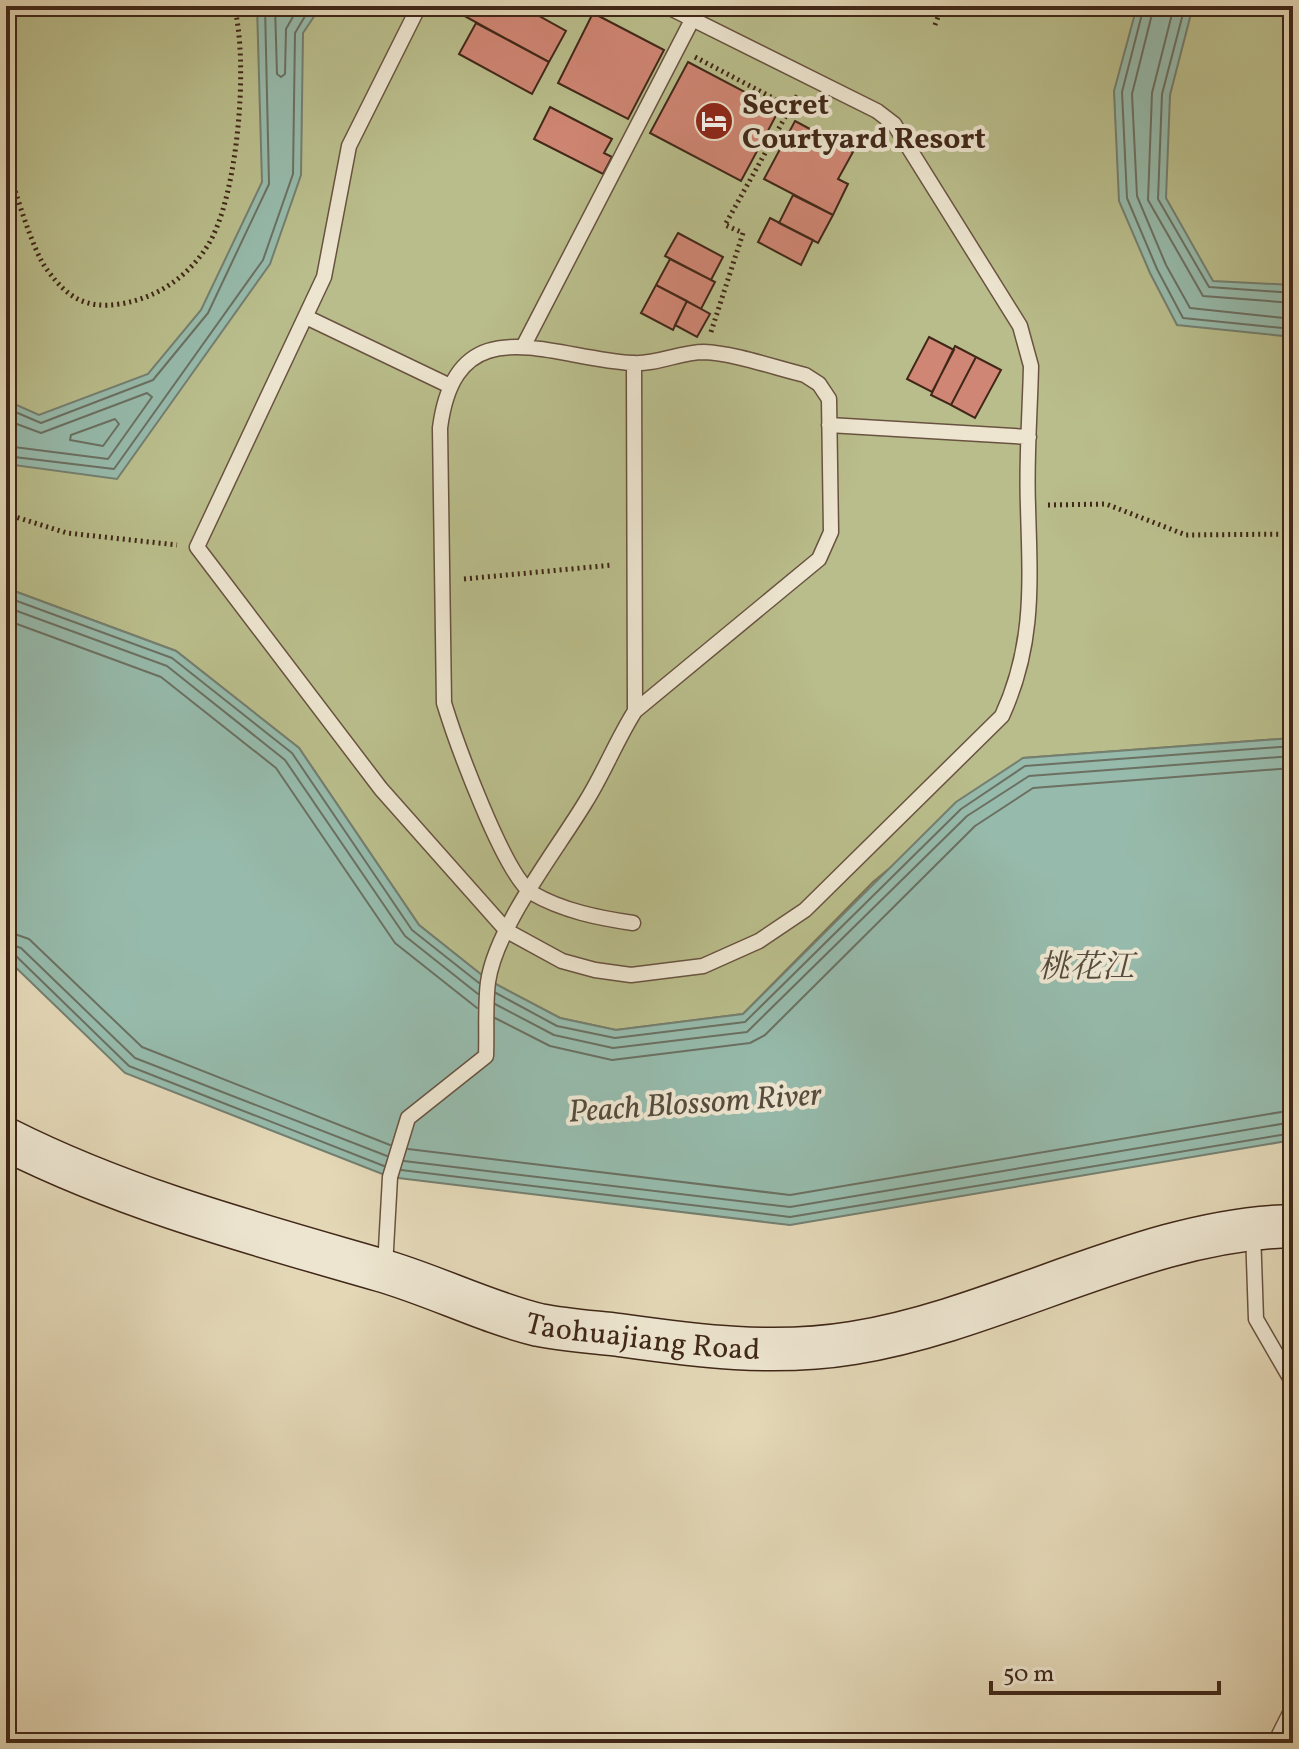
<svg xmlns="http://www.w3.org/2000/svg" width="1299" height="1749" font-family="Vollkorn,'Noto Serif SC',serif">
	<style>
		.green { fill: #b9bd8b; stroke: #7c7252; stroke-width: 2 }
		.water { fill: #96baab; stroke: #747f70; stroke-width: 2 }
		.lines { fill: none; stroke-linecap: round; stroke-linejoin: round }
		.shore { stroke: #6b7062; stroke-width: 2 }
		.building { fill: #d08674; stroke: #402718; stroke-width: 2 }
		.lane-casing { stroke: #695340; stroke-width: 17 }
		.secondary-casing { stroke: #402718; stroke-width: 45 }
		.path { stroke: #402718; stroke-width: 5; stroke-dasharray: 2 4; stroke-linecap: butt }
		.lane { stroke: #ede5d0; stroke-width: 14 }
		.secondary { stroke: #ede5d0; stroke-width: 42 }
		.labels { text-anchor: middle; stroke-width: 8; stroke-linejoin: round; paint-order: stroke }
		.poi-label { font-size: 30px; font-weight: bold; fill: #402718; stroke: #ede5d0; text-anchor: start }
		.street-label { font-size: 30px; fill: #402718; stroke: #ede5d0 }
		.water-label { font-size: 32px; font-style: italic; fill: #564c3d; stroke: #ede5d0 }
	</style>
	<rect width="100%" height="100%" fill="#e3d7b6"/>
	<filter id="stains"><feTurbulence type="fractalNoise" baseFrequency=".0025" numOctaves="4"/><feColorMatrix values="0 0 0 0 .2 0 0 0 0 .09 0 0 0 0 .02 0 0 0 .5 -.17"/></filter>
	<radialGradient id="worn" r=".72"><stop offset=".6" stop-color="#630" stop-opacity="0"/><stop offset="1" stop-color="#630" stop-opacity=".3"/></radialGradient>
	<path class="green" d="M6 6H1293V738L1023 758 873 882 743 1014 616 1030 560 1018 488 980 419 925 299 748 176 651 6 588Z"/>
	<path class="water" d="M257 6H321L303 33 301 175 270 264 117 479 6 464V385L12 403 39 415 148 374 201 310 262 182Z
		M1137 6H1193L1170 95 1166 198 1213 281 1293 285V337L1177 325 1150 273 1119 201 1114 91Z
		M6 588 176 651 299 748 419 925 488 980 560 1018 616 1030 743 1014 956 802 1023 758 1293 738V1140L790 1225 390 1177 125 1073 6 958Z"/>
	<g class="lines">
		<path class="shore" d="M275 6 277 74 281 77 285 74 286 29 299 6
			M1144 6 1122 92 1127 198 1157 269 1183 318 1293 329
			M1154 6 1132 94 1137 196 1166 265 1190 308 1293 319
			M1174 6 1152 93 1148 200 1203 296 1293 303
			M1185 6 1162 94 1158 199 1209 287 1293 293
			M6 408 41 423 153 380 208 313 269 184 265 6
			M115 419 119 424 103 446 70 440 71 435Z
			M6 420 41 433 147 393 152 397 108 459 6 446
			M6 456 114 469 263 260 293 174 295 33 311 6
			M6 597 172 658 292 753 412 930 479 983
			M6 607 167 666 285 760 405 936 478 994
			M6 620 161 677 276 768 395 943 477 1008
			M6 931 29 939 142 1047 390 1145
			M6 943 21 948 135 1058 387 1156
			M6 953 15 955 129 1066 384 1166
			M496 993 557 1026 615 1038 745 1022 961 809 1025 766 1293 746
			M495 1004 554 1035 613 1048 747 1032 967 816 1029 776 1293 756
			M495 1018 550 1046 612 1060 750 1043 765 1035 975 826 1033 788 1293 768
			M408 1149 790 1195 1293 1110
			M404 1161 790 1207 1293 1122
			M401 1170 790 1217 1293 1133"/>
	</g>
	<path class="building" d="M462 6H521L566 31 549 62 459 13Z
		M593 13 664 50 628 119 558 83Z
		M476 23 549 62 532 94 459 54Z
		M688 62 779 110 741 181 650 133Z
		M550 107 612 139 604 153 612 157 603 174 534 139Z
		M795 121 853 152 838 179 848 184 833 215 764 179Z
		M793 195 833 215 818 243 779 223Z
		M770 218 813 240 801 265 758 242Z
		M678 233 723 257 711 280 665 256Z
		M670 259 715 282 701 309 656 285Z
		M656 285 687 301 673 330 641 313Z
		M687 301 710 314 697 337 675 325Z
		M929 337 954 350 932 392 907 379Z
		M955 346 976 357 951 405 931 395Z
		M976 357 1001 370 975 418 951 405Z"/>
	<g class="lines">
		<g class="lane-casing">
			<path id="lane" d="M419 6 349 146 324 277 197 547 381 789 507 931 562 961 595 970 631 975 703 966 759 941 805 910 1002 716C1035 644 1030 583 1028 507 1026 460 1030 413 1031 366L1020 326 894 124 877 111 666 6
				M306 317 450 386
				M524 345 692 20
				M634 363 635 711
				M829 425 1029 437
				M1253 1231 1256 1319 1293 1383
				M385 1267 390 1177 408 1118 486 1056C487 1032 485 1005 488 982 496 927 556 851 585 803 604 773 616 741 635 711L819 559 831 532 829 399 819 384 805 375C776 368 733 353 704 352 680 352 656 365 632 363 549 358 456 304 440 428L444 703C455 739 504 875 532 893 563 911 599 918 633 923
				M1275 1743 1293 1707"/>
		</g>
		<g class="secondary-casing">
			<g id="secondary">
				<path id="s1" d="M6 1139C125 1199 252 1233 380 1270 433 1285 485 1312 539 1325 565 1330 593 1332 619 1335 697 1346 774 1356 853 1343 1002 1319 1143 1229 1293 1226"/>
			</g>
		</g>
		<path class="path" d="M935 25 942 6
			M695 57 790 107
			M6 163C16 191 32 251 48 271 68 298 86 309 120 304 157 298 188 277 208 245 238 197 249 61 234 6
			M711 332 743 233 725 225 798 94
			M1048 505 1106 504 1186 535 1293 534
			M6 514 67 533 177 545
			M464 579 613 565"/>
		<use href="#lane" class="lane"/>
		<use href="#secondary" class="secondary"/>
	</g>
	<defs>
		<g id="hotel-disc" transform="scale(2)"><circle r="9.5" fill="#8f2418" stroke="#ede5d0"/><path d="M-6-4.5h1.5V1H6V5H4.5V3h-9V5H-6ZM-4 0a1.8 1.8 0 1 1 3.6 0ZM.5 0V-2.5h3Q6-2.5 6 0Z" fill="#fff"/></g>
	</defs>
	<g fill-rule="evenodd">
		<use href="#hotel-disc" x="714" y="121"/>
	</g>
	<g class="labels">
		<g class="poi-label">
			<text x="742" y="114">Secret<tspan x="742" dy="34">Courtyard Resort</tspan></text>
		</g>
		<g class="street-label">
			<text dy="10" stroke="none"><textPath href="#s1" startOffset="670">Taohuajiang Road</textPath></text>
		</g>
		<g class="water-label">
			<text x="1086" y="977">桃花江</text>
			<text transform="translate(695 1102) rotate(-4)" y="11">Peach Blossom River</text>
		</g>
	</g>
	<rect width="1299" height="1749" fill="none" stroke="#e3d7b6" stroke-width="32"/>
	<rect x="8" y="8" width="1283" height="1733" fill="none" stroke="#402718" stroke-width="4"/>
	<rect x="16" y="16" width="1267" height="1717" fill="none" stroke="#402718" stroke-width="2"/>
	<path d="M991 1681v12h228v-12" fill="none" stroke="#402718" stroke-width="4"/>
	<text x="1003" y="1681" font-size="24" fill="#402718" stroke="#ede5d0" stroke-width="6" paint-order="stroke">50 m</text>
	<rect width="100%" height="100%" filter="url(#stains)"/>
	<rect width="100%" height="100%" fill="url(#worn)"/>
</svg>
